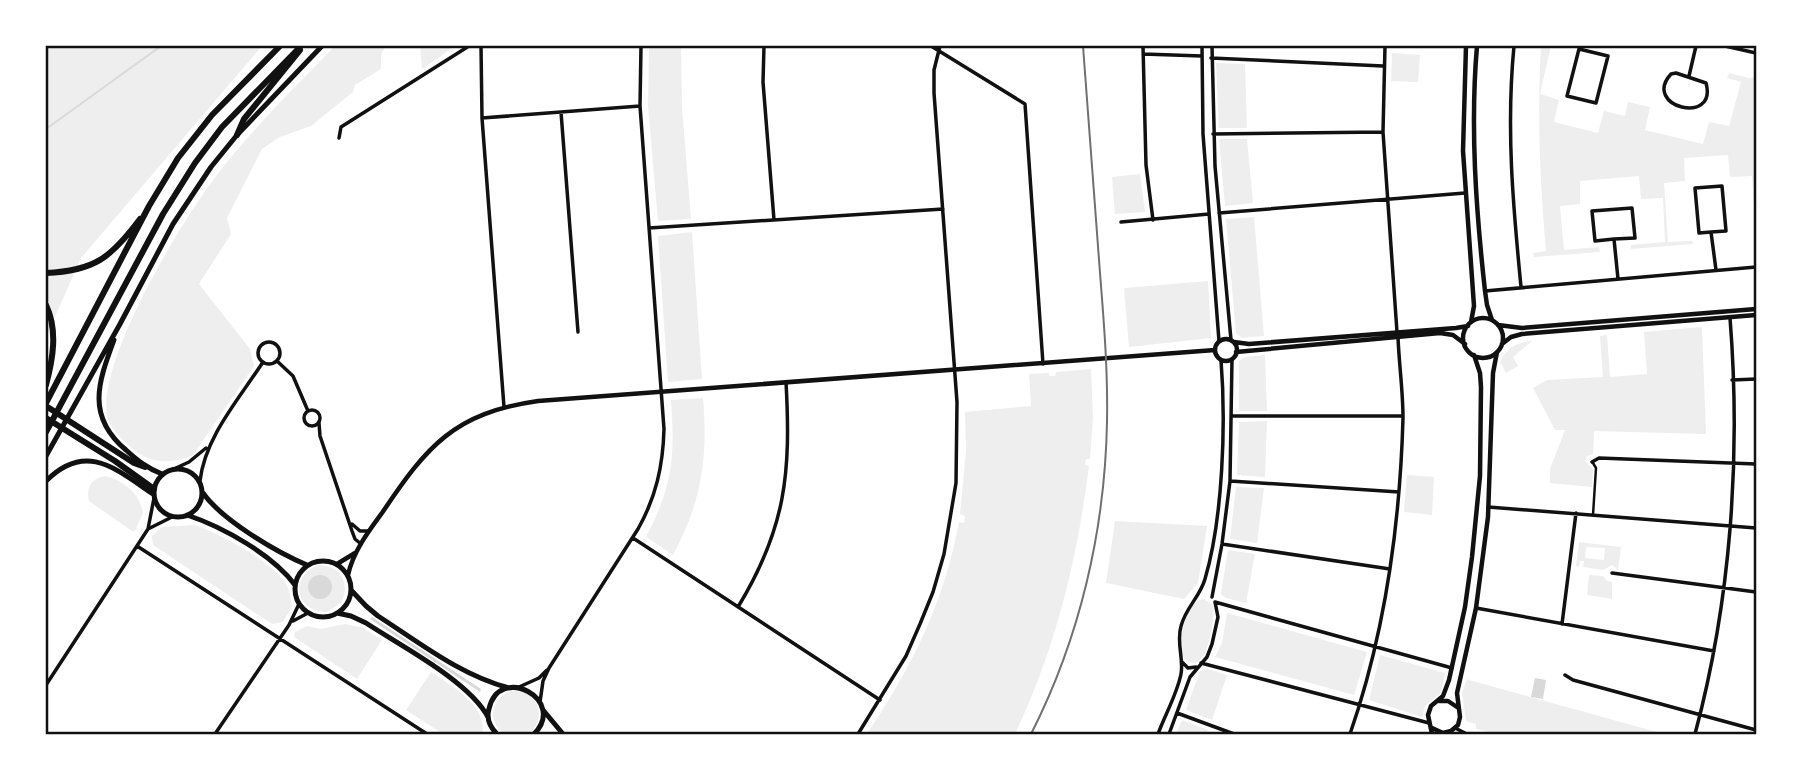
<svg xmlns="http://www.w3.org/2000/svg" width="1802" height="780" font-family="Ubuntu,sans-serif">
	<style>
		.green { fill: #eee; fill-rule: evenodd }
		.water { fill: #d9d9d9 }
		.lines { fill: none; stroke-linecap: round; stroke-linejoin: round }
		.stream { stroke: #d9d9d9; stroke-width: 2 }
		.pedestrian { stroke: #111; stroke-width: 2.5 }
		.minor { stroke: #111; stroke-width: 3.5 }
		.tertiary { stroke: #111; stroke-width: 4.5 }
		.secondary { stroke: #111; stroke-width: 5 }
		.motorway { stroke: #111; stroke-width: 6 }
		.rail { stroke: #707070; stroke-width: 2 }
		.neatline { fill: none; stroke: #111; stroke-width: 2.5 }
	</style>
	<rect width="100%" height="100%" fill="#fff"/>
	<path class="green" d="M46 46H262L81 258 46 337Z
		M335 46H388C380 50 381 60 381 69L355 85 353 92 311 126 280 137 262 149 227 218 231 234 199 284 250 349 254 366 193 455C174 464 151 464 134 450 127 444 113 431 109 422 89 372 184 217 217 175 252 129 295 87 335 46Z
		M420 46H455L422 69Z
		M649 46H681L682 107 691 219 658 221 648 106Z
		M1541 46H1551L1540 94 1559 100 1554 122 1598 133 1604 111 1625 116 1628 102 1650 107 1645 130 1703 144 1709 122 1729 126 1741 82 1727 78 1729 73 1749 78 1755 77 1754 122 1756 239 1752 176 1730 177 1728 155 1684 158 1685 181 1664 183 1668 242 1692 241 1693 244 1631 249V245L1665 242 1663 198 1641 199 1639 176 1580 181V204L1560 206 1564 250 1599 247 1600 252 1534 257 1533 253 1546 251C1540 182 1537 115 1541 46Z
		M1392 53 1420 55 1418 82 1391 81Z
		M1216 63 1245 64 1247 128H1219Z
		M1219 139H1247L1253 203 1225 206Z
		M1140 174 1145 212 1115 214 1112 177Z
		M1254 217 1264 336 1242 338 1236 333 1226 219Z
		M692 232 702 379 668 382 658 236Z
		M1208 281 1211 338 1129 347 1124 288Z
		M1702 327 1706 434 1594 431 1593 454 1587 456 1585 461 1593 469 1592 487 1550 483V469L1565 430H1555L1533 388 1547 380 1603 377 1600 336 1607 335 1610 377 1647 374 1644 332Z
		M1532 341 1513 357 1518 366 1506 373 1500 362C1508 346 1516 343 1532 341Z
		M1265 355 1267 411H1239V361L1245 357Z
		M1091 369 1093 417 1090 459H1086L1085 465 1089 466C1077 561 1056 647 1015 734H867C912 666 944 603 959 522L964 523 965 516 960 514 966 451 965 412 1031 406 1029 374 1049 373V376H1055L1056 372Z
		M703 398C708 458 702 501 673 555L646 537C673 485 675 458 671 400Z
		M1267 421 1265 477 1237 475 1239 422Z
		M1407 475 1434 477 1432 515 1404 512Z
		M105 476C124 481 140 493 143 513L135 531H132L89 501C86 486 91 479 105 476Z
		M1236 487 1264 488 1257 543 1230 539Z
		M1115 521 1207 526 1198 583 1184 599 1106 583Z
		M195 525C218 533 276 563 287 586 290 592 291 600 292 607L283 622 272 624 153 545 152 536 162 527Z
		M1579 542 1621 547 1618 570 1612 565 1603 570 1583 567 1584 561H1580L1579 567 1576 566ZM1586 547 1605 548 1604 560 1585 558Z
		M1228 550 1255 554 1246 603 1226 598 1221 594Z
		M318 565C340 565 351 583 341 603L327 612C296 612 288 577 318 565Z
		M1589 575 1603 576 1607 581 1612 582V599L1587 595Z
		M1203 599 1213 605C1216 620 1205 685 1182 655 1180 637 1183 605 1203 599Z
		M1227 613 1367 652 1354 695 1215 657 1222 643Z
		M345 624 363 628 382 640 357 679 294 637 295 632 307 626 320 629Z
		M1380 655 1445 673 1441 693 1425 706 1422 717 1369 700Z
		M1208 669 1227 675 1212 720 1186 710 1200 671Z
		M431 672C451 686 488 705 482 734H443L406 710Z
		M1467 679 1469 680 1664 734H1497L1476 729V724L1466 721 1462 693Z
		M493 714a23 23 0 1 1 46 0a23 23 0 1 1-46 0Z
		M1182 720 1208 730 1206 734H1176Z"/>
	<path class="water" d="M308 587a12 12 0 1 1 24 0a12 12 0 1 1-24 0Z
		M372 617 481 689 480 692 370 619Z
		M1535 678 1546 680 1543 699 1531 697Z"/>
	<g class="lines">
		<path class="stream" d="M46 129 161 46"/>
		<path class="pedestrian" d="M1593 515 1596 468 1593 463"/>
		<path class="minor" d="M481 46 482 118 504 407
			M764 46 763 82 774 220
			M931 46 1025 104 1043 364
			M1143 46 1146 165 1153 220
			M1202 46 1203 134 1219 341
			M1212 46 1215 166 1231 340
			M1385 46 1383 132 1397 332
			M1514 46C1506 128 1513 205 1521 287
			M1725 46 1756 53
			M1579 49 1608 56 1596 103 1567 96Z
			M1143 54 1202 56
			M1211 58 1383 66
			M1676 73 1706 83C1718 126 1641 107 1671 74Z
			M1689 76 1696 46
			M561 112 578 332
			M482 118 640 106
			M1213 134 1383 132
			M339 138 341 127 469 46
			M1219 213 1465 193
			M1121 222 1209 214
			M649 228 943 209
			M1711 232 1699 233 1695 188 1722 186 1726 231 1711 232 1716 270
			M1614 239 1595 241 1592 211 1632 208 1635 238 1614 239 1618 279
			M1485 291 1756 267
			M258 353a11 11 0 1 1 22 0a11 11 0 1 1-22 0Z
			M277 361 293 376 308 411
			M1732 380 1756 379
			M304 418a8 8 0 1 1 16 0a8 8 0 1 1-16 0Z
			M1233 416H1402
			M319 423 320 436 352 531 355 539 361 544
			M1592 462 1599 458 1756 464
			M176 468 189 462 206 448
			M200 481C205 437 239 399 263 362
			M1230 481 1399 492
			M1488 507 1756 528
			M352 524 360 531H369
			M148 529 172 517
			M633 538 880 700
			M1222 544 1390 569
			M137 546 427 734
			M1612 573 1756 592
			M1212 597 1222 544 1230 481 1232 359
			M1215 602 1452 668
			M738 607C786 528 791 473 786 382
			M1476 608 1714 651
			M293 621 308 613
			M1562 624 1576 513
			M1182 662 1188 668 1196 667
			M1201 663 1429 723
			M1565 675 1573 680 1756 730
			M46 685 148 529 154 498
			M519 687 539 678 547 670
			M540 702 543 681 549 668 638 529C656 497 663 466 664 429L640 106 641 46
			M1177 713 1234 734
			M1455 728 1467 734
			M215 734 289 625 299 604
			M858 734 906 656 920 624 933 592 944 554 956 483 957 402 934 93V70L940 46
			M1158 734C1165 715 1177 694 1181 674 1184 658 1176 643 1181 626 1186 607 1200 597 1205 579 1223 518 1226 423 1221 360
			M1169 734 1190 677 1207 657 1212 644 1218 617 1215 602
			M1350 734C1385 633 1400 525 1403 418 1403 391 1399 364 1398 337
			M1695 734C1731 600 1741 456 1730 318"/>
		<path class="tertiary" d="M1466 46 1463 151 1474 306 1471 322
			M1477 46C1470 127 1476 210 1485 291L1487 305 1492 320
			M1463 338a20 20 0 1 1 40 0a20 20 0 1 1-40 0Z
			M1498 325 1522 328 1756 309
			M1215 350a11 11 0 1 1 22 0a11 11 0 1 1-22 0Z
			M1234 342 1249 344 1456 328 1468 326
			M1502 344 1511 337 1522 334 1756 315
			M1236 352 1440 333 1453 335 1465 344
			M337 564 355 553
			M348 575C353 552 368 532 382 513 427 446 454 413 538 401L1215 350
			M1439 701H1448L1457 707
			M1432 728 1443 733 1451 731 1458 725 1460 717 1457 693 1476 608 1488 517 1493 373 1497 352
			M1432 734 1428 715 1431 706 1443 696 1449 680 1465 607 1472 557 1480 476 1481 387 1480 373 1474 355"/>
		<path class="secondary" d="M114 340C98 383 86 416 126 450 138 461 147 468 162 474
			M46 456 120 324 173 224 211 167 237 135 322 46
			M154 493a24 24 0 1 1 48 0a24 24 0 1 1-48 0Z
			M46 481C86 441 116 469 153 494
			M203 493C222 520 276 552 307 565
			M187 515C223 527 273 555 295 585
			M295 589a28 28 0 1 1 56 0a28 28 0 1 1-56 0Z
			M351 590 366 606 378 616C420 643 460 675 509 688
			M337 613 351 616 366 623C401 646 469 681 488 717
			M543 710 563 734
			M497 734C490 727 486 719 489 709 499 663 568 700 534 734"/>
		<path class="motorway" d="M237 135 244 119 300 50
			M46 273C94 271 111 258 140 219
			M46 305C58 330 53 359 46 385
			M46 403 149 206 178 158 212 115 280 46
			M46 406 134 463 145 467
			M46 418 115 461 154 489
			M46 432 163 214 195 163 222 127 301 46"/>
		<path class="rail" d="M1031 734C1080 638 1105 530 1107 422 1108 372 1104 323 1100 273 1094 197 1088 121 1083 46"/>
	</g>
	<rect width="1802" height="780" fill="none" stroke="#ffffff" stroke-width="94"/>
	<rect x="47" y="47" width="1708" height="686" class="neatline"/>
</svg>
